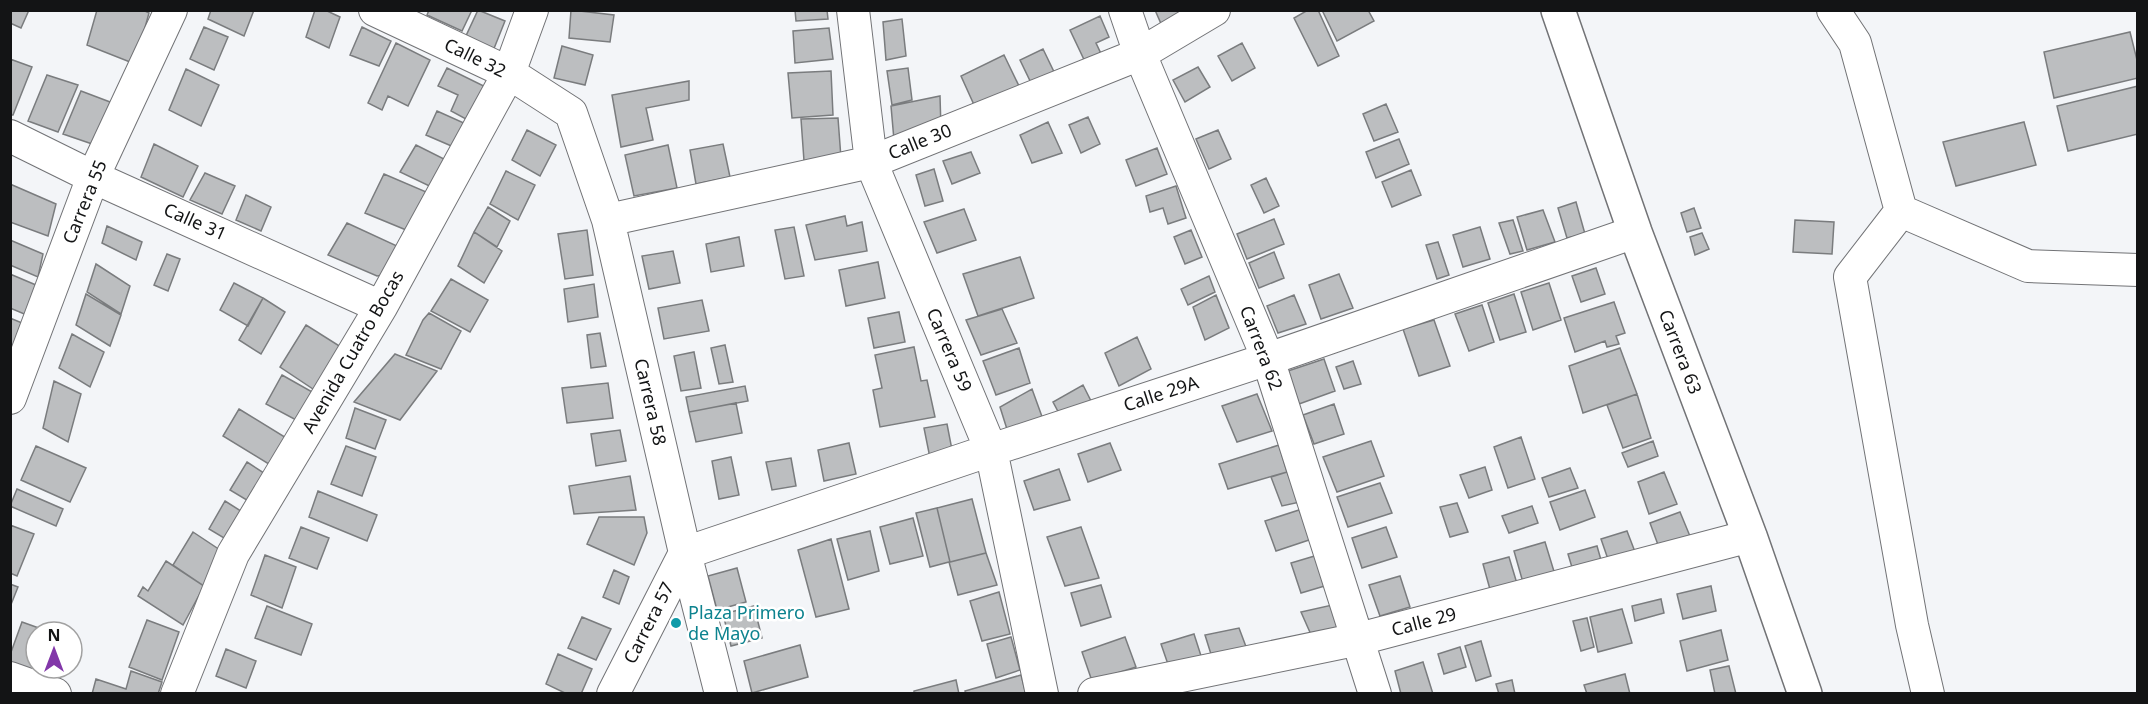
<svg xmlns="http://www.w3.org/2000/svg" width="2148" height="704" font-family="'Noto Sans',sans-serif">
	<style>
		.building { fill: #bcbec0; stroke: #7a7c7e; stroke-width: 1.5 }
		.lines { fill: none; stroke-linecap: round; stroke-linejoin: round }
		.minor-casing { stroke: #727376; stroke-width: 34 }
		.major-casing { stroke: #727376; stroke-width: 36 }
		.minor { stroke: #fff; stroke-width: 32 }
		.major { stroke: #fff; stroke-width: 33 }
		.culture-dot { fill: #0f9aa8; stroke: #fff; stroke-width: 2 }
		.labels { text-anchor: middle; stroke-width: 5; stroke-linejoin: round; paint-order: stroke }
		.street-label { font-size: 18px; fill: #131415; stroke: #fff }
		.culture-label { font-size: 18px; fill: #0d838f; stroke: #fff; text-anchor: start }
	</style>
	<rect width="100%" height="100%" fill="#f3f5f8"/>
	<path class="building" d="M10 10H29L21 28 10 23Z
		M97 10H143L149 13 135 64 87 45Z
		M211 10H254L244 36 208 19Z
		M315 10H325L340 17 329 48 306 37Z
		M429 10H472L462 31 427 15Z
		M478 10 505 21 493 51 465 38Z
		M571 10 614 15 610 42 569 38Z
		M795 10H827L828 19 796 21Z
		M1155 10H1201L1166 35Z
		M1308 10H1318L1339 56 1318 66 1294 18Z
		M1322 10H1368L1374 21 1337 41Z
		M1100 16 1109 37 1096 43 1104 60 1088 68 1070 30Z
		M902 19 906 56 886 60 883 22Z
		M204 27 228 37 214 70 190 59Z
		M362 27 391 41 379 66 350 55Z
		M829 28 833 59 795 63 793 31Z
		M2130 32 2138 64V78L2054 98 2044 52Z
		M396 43 430 60 408 106 388 96 382 110 368 103Z
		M1242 43 1255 68 1232 81 1218 56Z
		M562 46 593 55 585 85 554 78Z
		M1043 49 1056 76 1033 87 1020 60Z
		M1004 55 1019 86 975 107 961 76Z
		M10 59 32 67 13 115H10Z
		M1198 67 1210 87 1185 102 1173 80Z
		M447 68 494 91 477 125 451 111 458 95 438 86Z
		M908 68 912 100 892 105 887 71Z
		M186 69 219 85 201 126 169 110Z
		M831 71 833 115 792 118 788 73Z
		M47 75 78 85 58 132 28 121Z
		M689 81V100L646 108 653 140 621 147 612 95Z
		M2138 86V134L2068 151 2057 106Z
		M81 91 118 105 101 147 63 134Z
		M940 96 941 129 894 140 891 106Z
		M1386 104 1398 132 1374 141 1363 114Z
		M437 111 475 128 463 151 426 135Z
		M1088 117 1100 144 1081 153 1069 125Z
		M838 118 841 158 804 161 801 119Z
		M1048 122 1062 153 1032 163 1020 135Z
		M2024 122 2036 165 1956 186 1943 142Z
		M527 130 556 145 540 176 512 160Z
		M1218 130 1231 159 1209 169 1196 139Z
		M1399 139 1409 164 1376 178 1366 152Z
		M154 144 198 166 183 197 141 177Z
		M723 144 730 177 696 184 690 150Z
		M416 145 456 165 442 192 400 172Z
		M668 145 677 188 634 196 625 155Z
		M1157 148 1167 174 1136 186 1126 160Z
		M971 152 980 173 952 184 943 161Z
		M934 169 943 201 925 206 916 175Z
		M1411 170 1421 195 1392 207 1382 182Z
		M506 171 535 185 518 220 490 204Z
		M205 173 235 186 222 214 190 200Z
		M384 174 431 194 411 232 365 213Z
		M1266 178 1279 206 1264 213 1251 185Z
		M10 184 56 204 48 236 10 222Z
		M1176 186 1186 218 1168 224 1163 208 1150 212 1146 196Z
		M246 195 271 207 261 231 236 220Z
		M1576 202 1585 234 1567 238 1558 208Z
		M488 207 510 221 497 247 474 232Z
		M1694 208 1701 228 1687 232 1681 213Z
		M964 209 976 240 937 253 924 222Z
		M1543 210 1555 242 1527 250 1517 217Z
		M845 216 847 226 862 222 867 251 815 260 806 225Z
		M1274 219 1284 244 1247 259 1237 234Z
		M1513 220 1523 251 1510 254 1499 223Z
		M1795 220 1834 222 1832 254 1793 252Z
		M347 223 397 246 383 275 377 276 328 255Z
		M107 226 142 242 136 260 102 243Z
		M794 227 804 276 785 279 775 230Z
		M1480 227 1490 259 1463 267 1453 235Z
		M587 230 593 275 565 279 558 234Z
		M1191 230 1202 257 1185 264 1174 237Z
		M474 232 502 251 484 283 458 266Z
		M1702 233 1709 249 1695 255 1690 237Z
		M739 237 744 266 711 272 706 244Z
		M10 240 43 254 38 277 10 265Z
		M1438 242 1449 275 1437 279 1426 245Z
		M673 251 680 283 649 289 642 256Z
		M1274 252 1284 278 1259 288 1249 263Z
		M167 254 180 259 168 291 154 285Z
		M1020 257 1034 298 978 316 963 274Z
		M878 262 885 298 846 306 839 270Z
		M96 264 130 286 121 314 87 292Z
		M1596 268 1605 294 1581 302 1572 276Z
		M10 274 36 285 29 316 10 308Z
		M1339 274 1353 308 1321 319 1309 285Z
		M1209 276 1215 292 1188 305 1181 289Z
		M451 279 488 300 470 332 431 311Z
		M234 283 263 298 248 326 220 310Z
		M1549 283 1561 320 1533 330 1521 292Z
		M594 284 598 317 568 322 564 289Z
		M86 294 121 315 110 346 76 325Z
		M1514 294 1526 332 1500 340 1488 303Z
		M1216 295 1229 328 1205 340 1193 307Z
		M1294 295 1306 324 1278 333 1267 306Z
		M263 298 285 312 261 354 239 340Z
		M702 300 709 331 664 339 658 308Z
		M1614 302 1625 333 1616 336 1619 344 1607 347 1605 341 1575 352 1564 318Z
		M1482 305 1494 342 1469 351 1455 314Z
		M1002 309 1017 343 981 355 966 320Z
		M899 312 905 342 874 348 868 318Z
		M429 313 461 331 441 369 406 355 423 320Z
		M10 318 27 325 10 356Z
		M1434 320 1450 366 1419 376 1403 329Z
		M306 325 341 347 316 391 280 367Z
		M600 333 606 366 591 368 587 335Z
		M72 334 104 352 90 387 59 368Z
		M1137 337 1151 369 1119 386 1105 353Z
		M725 345 733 382 719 384 711 348Z
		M914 347 921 381 927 380 935 417 880 427 873 390 882 388 875 355Z
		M1019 348 1030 383 996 395 983 361Z
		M1620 348 1637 394 1583 413 1569 366Z
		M694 352 701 388 681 391 674 356Z
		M395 354 437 371 400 420 354 402Z
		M1324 359 1335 391 1299 404 1288 371Z
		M1353 361 1361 384 1344 389 1336 367Z
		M282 375 314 393 298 421 266 404Z
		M54 381 81 394 68 442 43 428Z
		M608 383 613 418 567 423 562 388Z
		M1083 385 1091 401 1061 417 1053 402Z
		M745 386 748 401 689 412 686 397Z
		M1032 389 1045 425 1011 442 1000 407Z
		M1257 394 1272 431 1237 442 1222 406Z
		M1637 394 1651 438 1623 448 1607 405Z
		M736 403 742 433 696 442 689 412Z
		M1334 404 1344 434 1314 444 1303 415Z
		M355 408 386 420 375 449 346 438Z
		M239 409 288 439 272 466 223 436Z
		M947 424 954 460 931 463 924 428Z
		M620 430 626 461 596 466 591 434Z
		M1521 437 1535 479 1508 488 1494 447Z
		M1371 441 1384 476 1337 492 1323 457Z
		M1653 441 1658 456 1628 467 1622 453Z
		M849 443 856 474 824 481 818 450Z
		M1110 443 1121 470 1088 482 1078 454Z
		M1279 445 1287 472 1228 489 1219 464Z
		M36 446 86 468 70 502 21 480Z
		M346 446 376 457 362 496 331 484Z
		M731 457 739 495 719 499 712 461Z
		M791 458 796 486 772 490 766 462Z
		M247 462 267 475 250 502 230 490Z
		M1485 467 1492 490 1469 498 1460 475Z
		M1570 468 1578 488 1549 497 1542 478Z
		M1059 469 1070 500 1034 510 1024 481Z
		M1287 472 1300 502 1282 506 1271 477Z
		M1664 472 1677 504 1649 514 1638 482Z
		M630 476 636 510 574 514 569 486Z
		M1380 483 1392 513 1348 527 1337 497Z
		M17 489 63 509 56 526 10 506Z
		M1585 490 1595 517 1560 530 1550 502Z
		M318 491 377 515 367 541 309 517Z
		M972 499 986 553 950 562 937 508Z
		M225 501 244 513 229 541 209 529Z
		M1457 503 1468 532 1450 537 1440 507Z
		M1532 506 1538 523 1509 533 1502 516Z
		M937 508 950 562 986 553 997 585 958 595 949 562 930 567 916 513Z
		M1299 510 1312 539 1276 551 1265 521Z
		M1680 512 1692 541 1661 553 1650 523Z
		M599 517H644L647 533 634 565 587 544Z
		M913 518 923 556 890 564 880 527Z
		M10 525 34 534 17 576 10 573Z
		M301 527 329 538 317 569 289 558Z
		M1081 527 1099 578 1065 586 1047 537Z
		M1386 527 1397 557 1362 568 1352 538Z
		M870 531 879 571 848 580 837 539Z
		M1627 531 1637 557 1610 565 1601 539Z
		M193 532 223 552 204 586 173 565Z
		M831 539 849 609 816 617 798 550Z
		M1545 542 1556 578 1524 586 1514 551Z
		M1597 546 1603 567 1574 574 1568 554Z
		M265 555 296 567 282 608 251 595Z
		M1318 555 1328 585 1301 593 1291 563Z
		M1509 557 1518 587 1491 593 1483 564Z
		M166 561 204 586 183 625 138 596 143 587 148 591Z
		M737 568 746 602 717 610 708 576Z
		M614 570 629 577 619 604 603 597Z
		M1400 576 1410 607 1380 616 1369 585Z
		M10 584 18 587 10 607Z
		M1101 585 1111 617 1081 626 1071 593Z
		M1711 586 1716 611 1683 619 1677 594Z
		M999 592 1010 634 982 641 970 601Z
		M1661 599 1664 613 1635 621 1632 606Z
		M1341 603 1355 638 1316 646 1301 612Z
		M267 606 312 624 301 655 255 638Z
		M754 606 762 638 731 646 723 614Z
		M1622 609 1632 643 1598 652 1590 617Z
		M582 617 611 629 596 660 568 648Z
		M1587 618 1594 647 1581 651 1573 621Z
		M147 620 179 632 162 680 129 667Z
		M22 622 50 632H36V668H45L40 683 10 672V655Z
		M1239 628 1251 660 1215 667 1205 635Z
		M1721 630 1728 660 1687 671 1680 641Z
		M1194 634 1203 662 1171 673 1161 644Z
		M1011 637 1020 670 996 678 987 644Z
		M1125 637 1136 667 1092 681 1082 652Z
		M1481 641 1491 676 1476 681 1465 646Z
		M800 645 808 677 752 693 744 661Z
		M1460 647 1466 667 1444 674 1438 654Z
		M226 649 256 661 246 688 216 676Z
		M558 654 592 669 581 694H567L546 684Z
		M1423 662 1433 694H1401L1395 671Z
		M1729 666 1736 694H1715L1710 670Z
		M131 671 162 682 158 694H92L96 679 126 689Z
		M1625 674 1630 694H1587L1584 685Z
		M1021 675 1026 694H966L965 691Z
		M956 680 959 694H914V691Z
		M1512 680 1515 694H1499L1496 684Z"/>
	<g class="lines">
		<g class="minor-casing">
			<path id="minor" d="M375 10 509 73 571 113 608 220 685 553 721 694
				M853 10 871 162 991 450 1042 694
				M1125 10 1140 54 1268 359 1375 694
				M1833 10 1855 43 1901 211 2028 266 2138 270
				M10 136 93 177 381 307
				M1901 211 1850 277 1912 625 1928 694
				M608 220 871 162 1140 54 1214 10
				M10 398 93 177 171 10
				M10 678 55 694
				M177 694 233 554 381 307 509 73 532 10
				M613 694 685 553 991 450 1268 359 1635 232
				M1094 694 1359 639 1750 536"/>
		</g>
		<g class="major-casing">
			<path id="major" d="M1558 10 1635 232 1750 536 1805 694"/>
		</g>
		<use href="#minor" class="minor"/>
		<use href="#major" class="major"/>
	</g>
	<circle class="culture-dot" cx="676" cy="623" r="6"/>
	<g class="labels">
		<g class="street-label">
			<text transform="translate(475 58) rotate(26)" y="6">Calle 32</text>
			<text transform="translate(920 142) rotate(-22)" y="6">Calle 30</text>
			<text transform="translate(85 202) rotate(-68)" y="6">Carrera 55</text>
			<text transform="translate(195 222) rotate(24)" y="6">Calle 31</text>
			<text transform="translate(1261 348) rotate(69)" y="6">Carrera 62</text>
			<text transform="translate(949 350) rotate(67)" y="6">Carrera 59</text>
			<text transform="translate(353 352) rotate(-60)" y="6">Avenida Cuatro Bocas</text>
			<text transform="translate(1680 352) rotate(69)" y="6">Carrera 63</text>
			<text transform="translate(1161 394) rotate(-18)" y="6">Calle 29A</text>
			<text transform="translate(650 402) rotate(77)" y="6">Carrera 58</text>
			<text transform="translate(1424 622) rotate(-15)" y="6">Calle 29</text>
			<text transform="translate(649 623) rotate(-63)" y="6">Carrera 57</text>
		</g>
		<g class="culture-label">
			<text x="688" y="619">Plaza Primero<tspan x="688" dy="21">de Mayo</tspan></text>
		</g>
	</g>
	<rect width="2148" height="704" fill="none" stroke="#131415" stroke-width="24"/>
	<g transform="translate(54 650)"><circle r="28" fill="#ffffff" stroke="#a1a1a1" stroke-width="1.5"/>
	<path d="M0-4.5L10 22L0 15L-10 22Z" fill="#8237a9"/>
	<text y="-9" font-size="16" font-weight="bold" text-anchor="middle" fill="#131415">N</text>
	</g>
</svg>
